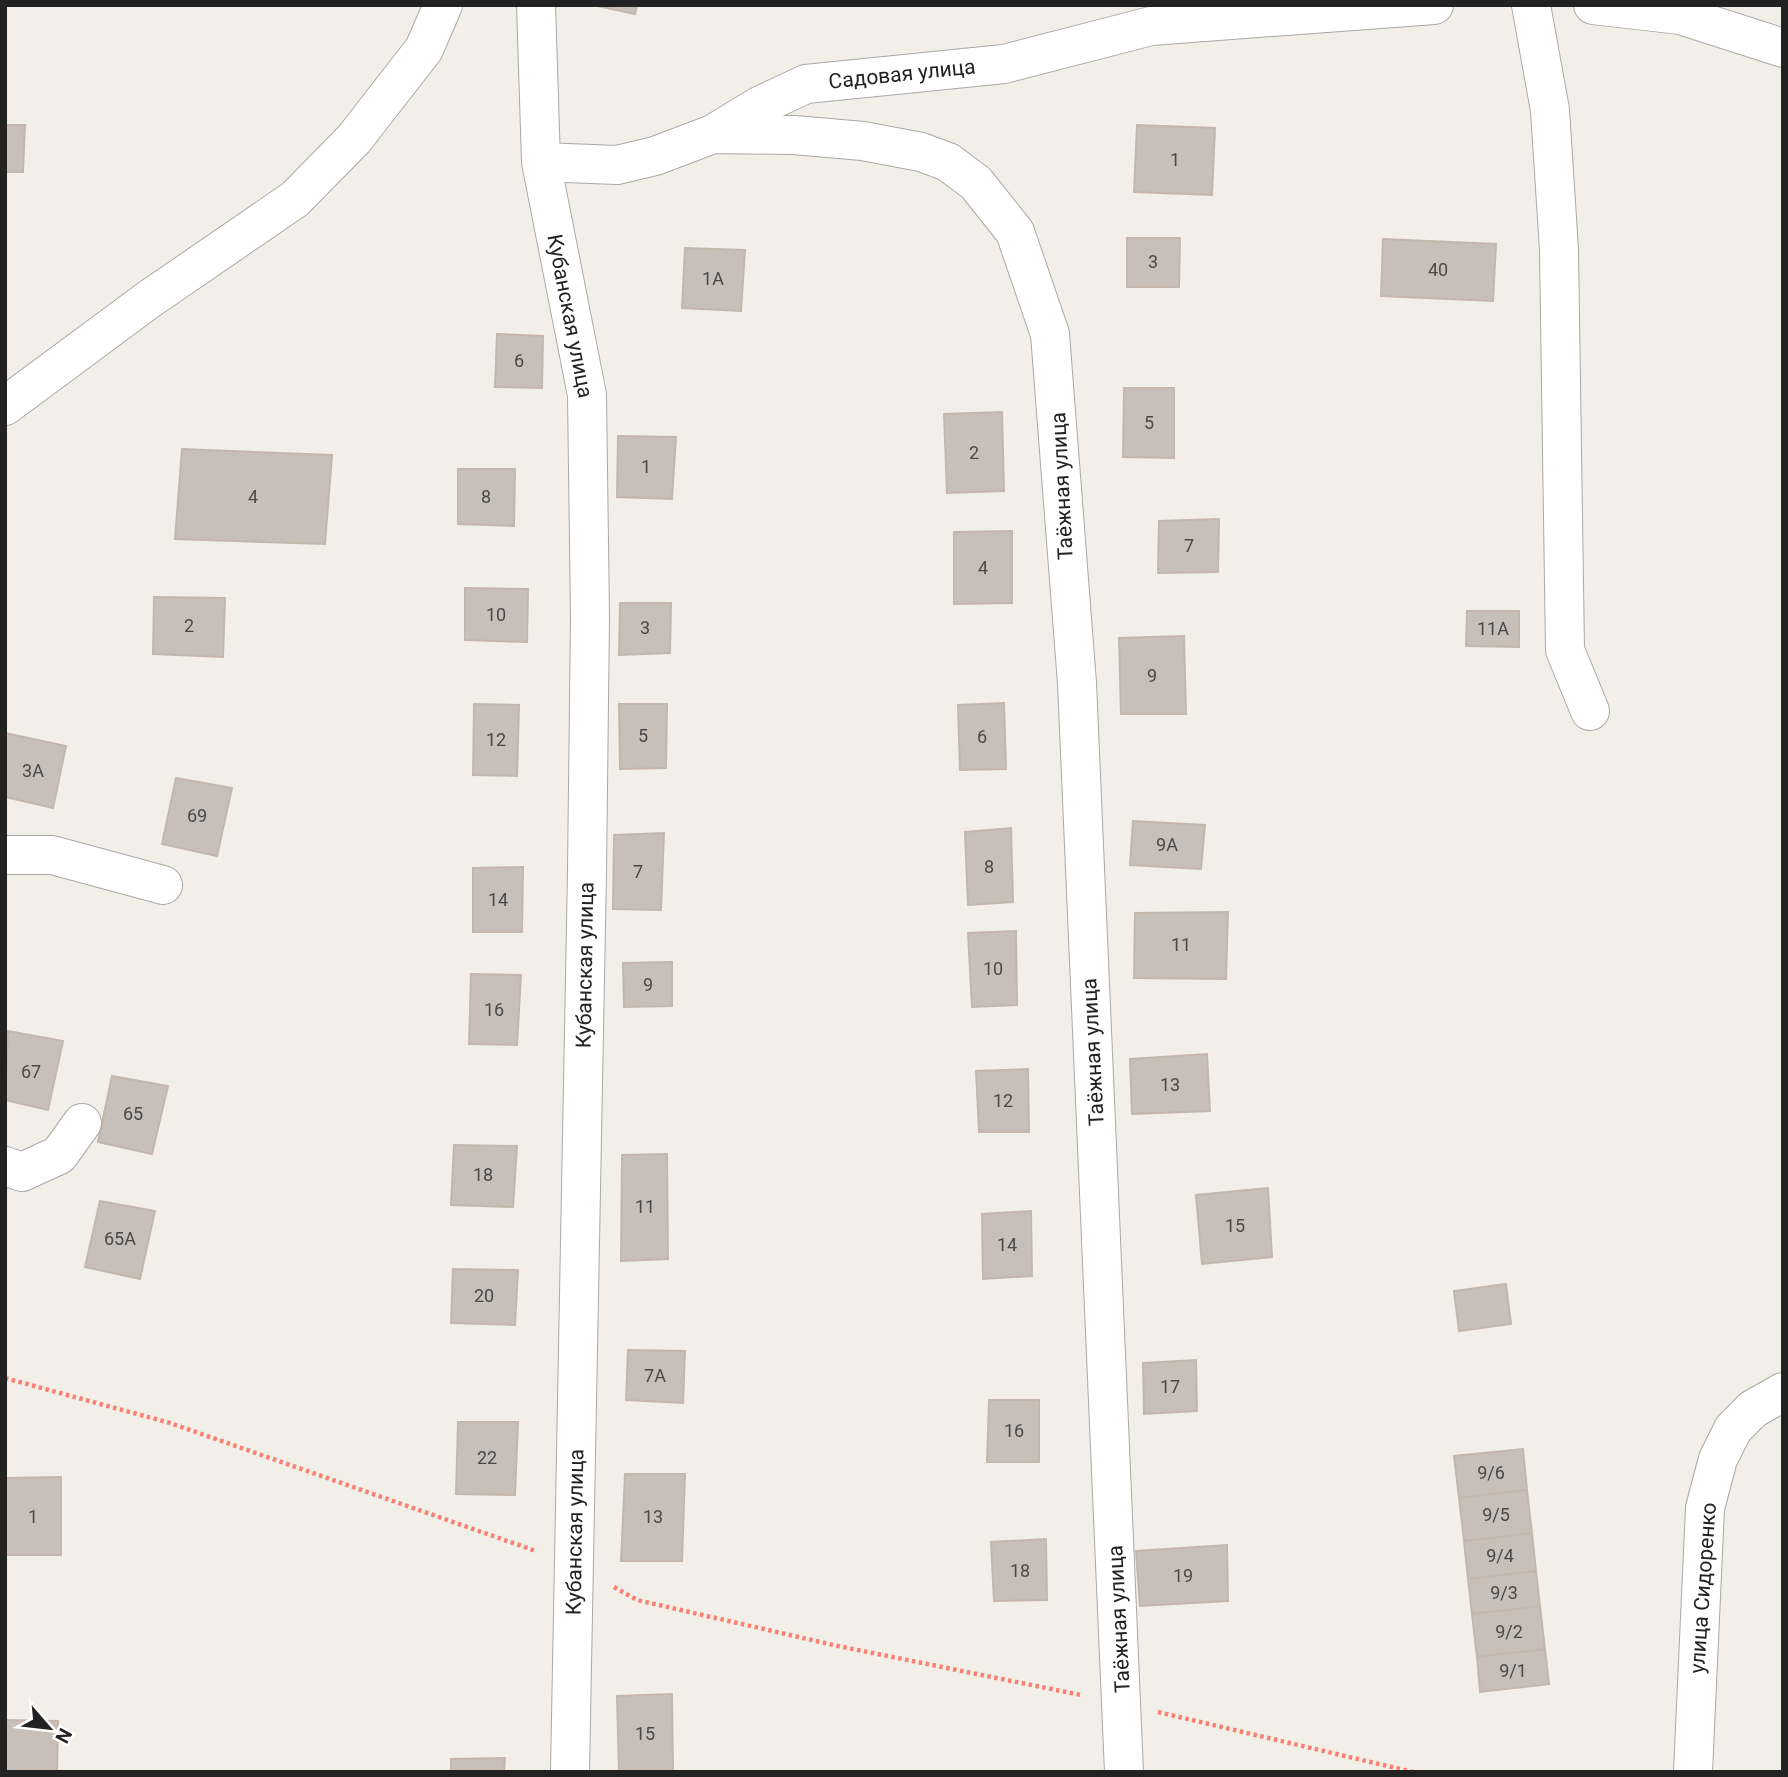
<svg xmlns="http://www.w3.org/2000/svg" width="1788" height="1777" font-family="Roboto,sans-serif">
	<style>
		.building { fill: #c7bfb8; stroke: #c4b6ab; stroke-width: 2 }
		.lines { fill: none; stroke-linecap: round; stroke-linejoin: round }
		.minor-casing { stroke: #a9a9a9; stroke-width: 40 }
		.path { stroke: #fa8072; stroke-width: 4.5; stroke-dasharray: 3.5 3.5; stroke-linecap: butt }
		.minor { stroke: #fff; stroke-width: 38 }
		.labels { text-anchor: middle; stroke-width: 5; stroke-linejoin: round; paint-order: stroke }
		.number-label { font-size: 18px; fill: #4b4948 }
		.street-label { font-size: 21px; fill: #222; stroke: #fff }
	</style>
	<rect width="100%" height="100%" fill="#f2efe9"/>
	<path class="building" d="M593 5H637L635 14Z
		M5 125H25L23 172H5Z
		M1137 125 1215 128 1212 195 1134 192Z
		M1127 238H1180L1179 287H1127Z
		M1383 239 1496 244 1493 301 1381 296Z
		M685 248 745 250 741 311 682 308Z
		M497 334 543 336 542 388 495 387Z
		M1124 388H1174V458L1123 457Z
		M1002 412 1004 491 947 493 944 414Z
		M618 436 676 437 672 499 617 497Z
		M182 449 332 455 325 544 175 539Z
		M458 469H515L514 526 458 524Z
		M1219 519 1218 572 1158 573 1159 521Z
		M1012 531V603L954 604V532Z
		M465 588 528 589 527 642 465 640Z
		M154 597 225 598 223 657 153 654Z
		M620 603H671L670 653 619 655Z
		M1467 611H1519V647L1466 646Z
		M1184 636 1186 714H1121L1119 638Z
		M1004 703 1006 769 960 770 958 705Z
		M474 704 519 705 517 776 473 775Z
		M619 704H667L666 768 620 769Z
		M5 733 66 746 53 808 5 797Z
		M176 778 232 788 217 856 162 844Z
		M1133 821 1205 825 1201 869 1130 865Z
		M1011 828 1013 902 968 905 965 832Z
		M664 833 661 910 613 909 614 835Z
		M523 867 522 932H473V868Z
		M1228 912 1226 979 1134 978 1135 913Z
		M1016 931 1017 1005 972 1007 968 933Z
		M672 962V1006L624 1007 623 963Z
		M471 974 521 975 517 1045 469 1044Z
		M8 1031 63 1041 48 1110 5 1100Z
		M1207 1054 1210 1111 1132 1114 1130 1059Z
		M1028 1069 1029 1132H979L976 1071Z
		M112 1076 168 1086 152 1154 98 1142Z
		M454 1145 517 1146 513 1207 451 1205Z
		M667 1154 668 1259 621 1261 622 1155Z
		M1268 1188 1272 1257 1202 1264 1196 1195Z
		M100 1201 155 1211 140 1279 85 1267Z
		M1031 1211 1032 1276 983 1279 982 1214Z
		M453 1269 518 1270 515 1325 451 1323Z
		M1506 1284 1511 1324 1459 1331 1454 1291Z
		M628 1350 685 1351 683 1403 626 1400Z
		M1196 1360 1197 1411 1144 1414 1143 1363Z
		M989 1400H1039V1462H987Z
		M458 1422H518L515 1495 456 1494Z
		M1523 1449 1527 1490 1459 1498 1454 1456Z
		M625 1474H685L682 1561H621Z
		M61 1477V1555H5V1478Z
		M1527 1490 1532 1533 1464 1541 1459 1498Z
		M1532 1533 1536 1571 1468 1579 1464 1541Z
		M1046 1539 1047 1600 994 1601 991 1542Z
		M1227 1545 1228 1601 1140 1606 1136 1551Z
		M1536 1571 1540 1606 1472 1614 1468 1579Z
		M1540 1606 1545 1649 1477 1657 1472 1614Z
		M1545 1649 1549 1684 1480 1692 1477 1657Z
		M672 1694 673 1772H619L617 1696Z
		M5 1720 58 1721 57 1772H5Z
		M505 1758 504 1772H451V1759Z"/>
	<g class="lines">
		<g class="minor-casing">
			<path id="minor" d="M536 5 541 162 587 395 590 617 587 872 570 1772
				M1531 5 1550 110 1559 250 1565 650 1590 711
				M1593 5 1680 15 1783 48
				M713 134 794 135 863 141 921 152 948 162 976 183 1015 232 1050 334 1077 683 1124 1772
				M541 162 617 165 655 156 713 134 759 106 806 84 1004 64 1151 26 1434 5
				M5 406 148 300 295 199 354 139 424 49 443 5
				M5 855H52L163 885
				M5 1166 22 1172 59 1155 82 1123
				M1693 1772 1705 1508 1718 1459 1733 1429 1753 1409 1783 1392"/>
		</g>
		<path class="path" d="M5 1378 170 1423 536 1551
			M614 1587 637 1600 838 1646 1081 1695
			M1158 1712 1413 1772"/>
		<use href="#minor" class="minor"/>
	</g>
	<g class="labels">
		<g class="number-label">
			<text x="1175" y="166">1</text>
			<text x="1153" y="268">3</text>
			<text x="1438" y="276">40</text>
			<text x="713" y="285">1А</text>
			<text x="519" y="367">6</text>
			<text x="1149" y="429">5</text>
			<text x="974" y="459">2</text>
			<text x="646" y="473">1</text>
			<text x="253" y="503">4</text>
			<text x="486" y="503">8</text>
			<text x="1189" y="552">7</text>
			<text x="983" y="574">4</text>
			<text x="496" y="621">10</text>
			<text x="189" y="632">2</text>
			<text x="645" y="634">3</text>
			<text x="1493" y="635">11А</text>
			<text x="1152" y="682">9</text>
			<text x="643" y="742">5</text>
			<text x="982" y="743">6</text>
			<text x="496" y="746">12</text>
			<text x="33" y="777">3А</text>
			<text x="197" y="822">69</text>
			<text x="1167" y="851">9А</text>
			<text x="989" y="873">8</text>
			<text x="638" y="878">7</text>
			<text x="498" y="906">14</text>
			<text x="1181" y="951">11</text>
			<text x="993" y="975">10</text>
			<text x="648" y="991">9</text>
			<text x="494" y="1016">16</text>
			<text x="31" y="1078">67</text>
			<text x="1170" y="1091">13</text>
			<text x="1003" y="1107">12</text>
			<text x="133" y="1120">65</text>
			<text x="483" y="1181">18</text>
			<text x="645" y="1213">11</text>
			<text x="1235" y="1232">15</text>
			<text x="120" y="1245">65А</text>
			<text x="1007" y="1251">14</text>
			<text x="484" y="1302">20</text>
			<text x="655" y="1382">7А</text>
			<text x="1170" y="1393">17</text>
			<text x="1014" y="1437">16</text>
			<text x="487" y="1464">22</text>
			<text x="1491" y="1479">9/6</text>
			<text x="1496" y="1521">9/5</text>
			<text x="33" y="1523">1</text>
			<text x="653" y="1523">13</text>
			<text x="1500" y="1562">9/4</text>
			<text x="1020" y="1577">18</text>
			<text x="1183" y="1582">19</text>
			<text x="1504" y="1599">9/3</text>
			<text x="1509" y="1638">9/2</text>
			<text x="1513" y="1677">9/1</text>
			<text x="645" y="1740">15</text>
		</g>
		<g class="street-label">
			<text transform="translate(902 74) rotate(-6)" y="7">Садовая улица</text>
			<text transform="translate(570 316) rotate(79)" y="7">Кубанская улица</text>
			<text transform="translate(1062 486) rotate(-93)" y="7">Таёжная улица</text>
			<text transform="translate(585 965) rotate(-89)" y="7">Кубанская улица</text>
			<text transform="translate(1093 1052) rotate(-93)" y="7">Таёжная улица</text>
			<text transform="translate(575 1532) rotate(-89)" y="7">Кубанская улица</text>
			<text transform="translate(1703 1588) rotate(-86)" y="7">улица Сидоренко</text>
			<text transform="translate(1119 1619) rotate(-93)" y="7">Таёжная улица</text>
		</g>
	</g>
	<rect width="1788" height="1777" fill="none" stroke="#222222" stroke-width="14"/>
	<g transform="translate(49 1728) rotate(118)" stroke="#ffffff" stroke-width="5" paint-order="stroke">
	<path d="M0-5L12 26L0 18L-12 26Z" fill="#222222"/>
	<text y="-10" font-size="19" font-weight="bold" text-anchor="middle" fill="#222222">N</text>
	</g>
</svg>
